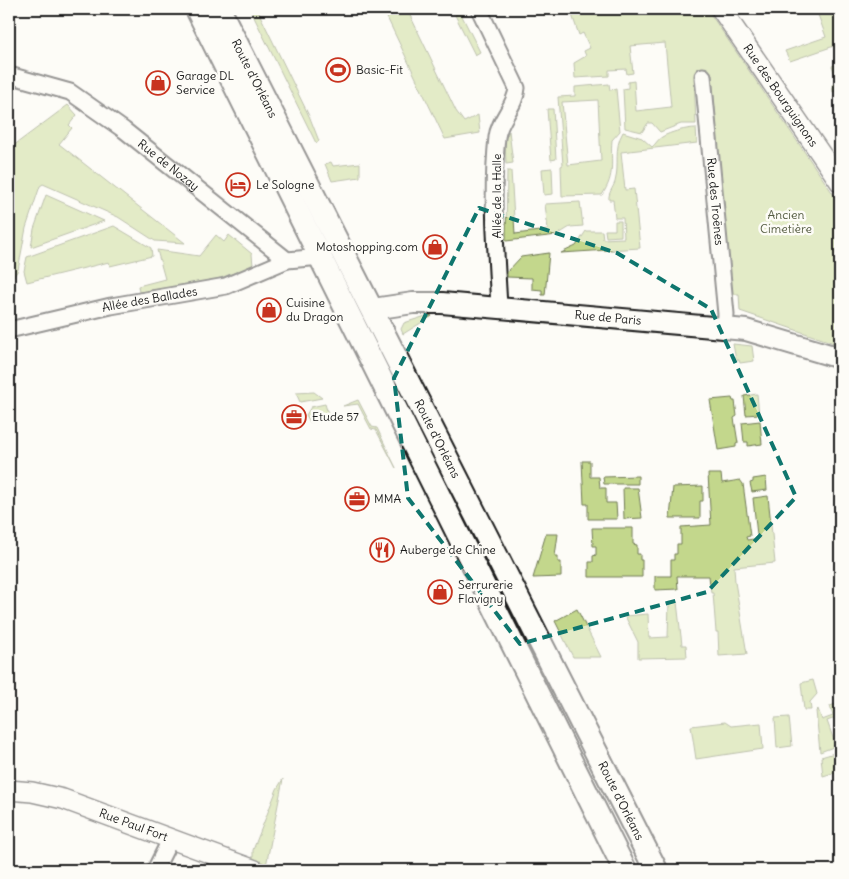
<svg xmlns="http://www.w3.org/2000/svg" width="849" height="879" font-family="Delius,sans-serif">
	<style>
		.green { fill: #c3d78c; stroke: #707a54; fill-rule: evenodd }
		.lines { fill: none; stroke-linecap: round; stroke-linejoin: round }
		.minor-casing { stroke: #1c1c1c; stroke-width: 19 }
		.tertiary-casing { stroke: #1c1c1c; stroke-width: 22 }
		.secondary-casing { stroke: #1c1c1c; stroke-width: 24 }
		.primary-casing { stroke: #1c1c1c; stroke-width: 26 }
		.minor { stroke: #fdfcf7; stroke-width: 15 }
		.tertiary { stroke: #fdfcf7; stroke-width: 19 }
		.secondary { stroke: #fdfcf7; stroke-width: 20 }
		.primary { stroke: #fdfcf7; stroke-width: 22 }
		.marked { fill: none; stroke: #0f766e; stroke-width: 4; stroke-dasharray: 10 6; stroke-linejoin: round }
		.labels { text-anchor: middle; stroke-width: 5; stroke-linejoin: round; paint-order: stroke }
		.poi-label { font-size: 12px; fill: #1c1c1c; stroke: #fdfcf7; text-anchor: start }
		.street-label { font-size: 12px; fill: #1c1c1c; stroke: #fdfcf7 }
		.park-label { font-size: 12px; fill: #565d43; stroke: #fdfcf7 }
	</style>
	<rect width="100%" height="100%" fill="#fdfcf7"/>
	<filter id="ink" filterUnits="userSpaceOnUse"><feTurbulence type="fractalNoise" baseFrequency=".02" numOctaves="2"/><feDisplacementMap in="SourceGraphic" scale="10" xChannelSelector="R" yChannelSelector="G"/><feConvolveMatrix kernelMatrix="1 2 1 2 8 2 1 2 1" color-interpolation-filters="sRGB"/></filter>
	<g filter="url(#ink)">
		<path class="green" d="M250 9H257L310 118 319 141 316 143Z
			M383 9H405L408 11 456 111 464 122 478 115 480 133 445 139Z
			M570 9H707L840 204V345L740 311 739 294H731L712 75 694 78 696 124H681L660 132 652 123H648L642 132 625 128 623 89 628 88V82L634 81 636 111 671 107 665 43 630 46 633 73 627 74 626 69 609 70V76L575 78 574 63 586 56 584 51 590 48 583 33 579 35Z
			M816 9H840V44L790 61 785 51 826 37Z
			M460 12 480 52 475 55 455 15Z
			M840 63V90L833 92 832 85 838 83 832 66Z
			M609 84 610 90 616 89 620 131 612 140C610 163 616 174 602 195L562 196 561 166 563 165 558 97 575 96V87ZM598 100 601 161 568 165 562 102Z
			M68 105 77 115 69 125 72 128 59 144 185 243 155 241 118 217 43 184 40 186 26 228 18 270 14 276 9 261V149Z
			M547 109H553L556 159 551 160Z
			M696 128 697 143 621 152 625 190 634 189 640 248 561 253 576 246 586 231H602L603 239 624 238 623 218H615L613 200H609C608 193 613 188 615 182 620 164 613 149 623 132L642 138 652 147C655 145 658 139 662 137 670 132 687 128 696 128Z
			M509 131 513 163 506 164 505 140Z
			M331 162 333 166 360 163V177L332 181 325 164Z
			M552 168 553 194 544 195 542 169Z
			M507 171H511L515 234 548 230 545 204 580 202 583 226 570 227 557 235 506 241Z
			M46 195 104 221 31 247 34 229Z
			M615 221H621V236L606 237 605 230H615Z
			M114 226 151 248 152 256 110 266 109 262 27 282 24 271 27 257Z
			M216 235 224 242 229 235 252 254 253 266 212 281 139 292 138 286 165 279 157 250 199 256Z
			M549 253 545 295H542V290L532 289V278L507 277V272L521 257Z
			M429 315 432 316 403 334 401 329 404 323Z
			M733 344 752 346 754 361 740 363 739 360H736Z
			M314 392 322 398 300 402 296 393Z
			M757 394 759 414 746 415 744 396Z
			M732 398 733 401H735L737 416 734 418 738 443 736 444V447L718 450 710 400Z
			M358 400 372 427 377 428 396 468 376 430 371 429 358 404 343 406Z
			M325 404 329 417 327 420 310 422 306 415 311 407Z
			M760 421 762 444 748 446V442H744L742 423Z
			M582 461H590V477H599L600 488H606V503H616L617 519H588V504H584Z
			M708 474H721L722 483 740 480 743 484 750 536 746 537 747 540 760 538 757 535 753 498 768 496 775 563 734 567 735 582 747 654 719 656 718 632H716L713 593H711L709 576H677L678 589 655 590V576H671V560H674V554H677V544H681V527L711 525Z
			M638 476V484H604L603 477Z
			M766 477 767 490 752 492 750 483 753 482V479Z
			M703 486V501H700V518H670L673 487Z
			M623 488H638L642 518 624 519Z
			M592 528H633V544L637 545V554H640V560H642V577H589V562H593V556L596 555V546H593Z
			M546 534H558L555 556H558V562H561V577L533 578Z
			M677 602 682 645H686L687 657 638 658V642L625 616 648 614 649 638 668 637 669 603Z
			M577 609 601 657H573L555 621Z
			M813 680 817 694 810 702 811 710H804L801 683Z
			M836 704 840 714V723L838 717 827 721 836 746 820 752 816 711 818 709 822 720 833 716 830 706Z
			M789 717 792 746 777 748 775 718Z
			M725 722 731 726 761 723 763 749 696 759 691 726Z
			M838 752 840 771 823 776 821 757Z
			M283 779 266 866 253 859V850L277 789Z"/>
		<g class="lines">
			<g class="minor-casing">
				<g id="minor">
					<path d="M479 9 517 88C516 106 499 119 497 137 491 193 496 251 499 307"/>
					<path id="s1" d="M9 75 70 92 124 130 287 260 322 257"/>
					<path id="s2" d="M703 76 726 314 725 328"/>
					<path id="s3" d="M9 330 111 306 226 286 287 260"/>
					<path d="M155 870 171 838"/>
				</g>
			</g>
			<g class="tertiary-casing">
				<g id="tertiary">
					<path id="s4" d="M721 9 840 182"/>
					<path id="s5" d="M9 790 32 792 63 799 255 870"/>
				</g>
			</g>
			<g class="secondary-casing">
				<g id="secondary">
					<path id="s6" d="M373 309 413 303H442L746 330 840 358"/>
				</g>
			</g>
			<g class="primary-casing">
				<g id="primary">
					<path d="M197 9 625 870"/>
					<path id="s7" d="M219 9 656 870"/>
				</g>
			</g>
			<use href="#minor" class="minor"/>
			<use href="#tertiary" class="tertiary"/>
			<use href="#secondary" class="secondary"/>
			<use href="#primary" class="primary"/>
		</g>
	</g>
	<path d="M0 0H849V879H0ZM479 208 617 253 711 309 796 497 707 592 520 644 408 498 394 378Z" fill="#fdfcf7" fill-opacity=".55" fill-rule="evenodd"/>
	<path class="marked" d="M479 208 617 253 711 309 796 497 707 592 520 644 408 498 394 378Z"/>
	<defs>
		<g id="stadium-ring" transform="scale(1.25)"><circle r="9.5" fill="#fdfcf7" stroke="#c8321e" stroke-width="1.5"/><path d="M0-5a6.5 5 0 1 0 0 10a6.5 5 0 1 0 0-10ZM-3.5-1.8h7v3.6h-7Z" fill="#c8321e"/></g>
		<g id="shop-ring" transform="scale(1.25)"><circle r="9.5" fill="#fdfcf7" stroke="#c8321e" stroke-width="1.5"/><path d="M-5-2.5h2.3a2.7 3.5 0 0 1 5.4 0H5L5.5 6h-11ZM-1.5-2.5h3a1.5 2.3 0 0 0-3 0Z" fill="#c8321e"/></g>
		<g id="hotel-ring" transform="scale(1.25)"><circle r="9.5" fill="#fdfcf7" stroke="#c8321e" stroke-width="1.5"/><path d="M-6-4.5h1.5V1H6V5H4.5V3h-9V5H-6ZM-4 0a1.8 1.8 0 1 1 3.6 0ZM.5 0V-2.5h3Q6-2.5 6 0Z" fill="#c8321e"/></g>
		<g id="office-ring" transform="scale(1.25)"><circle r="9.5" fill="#fdfcf7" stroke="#c8321e" stroke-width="1.5"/><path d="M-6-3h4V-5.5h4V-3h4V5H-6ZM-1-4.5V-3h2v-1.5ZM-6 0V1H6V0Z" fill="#c8321e"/></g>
		<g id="restaurant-ring" transform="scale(1.25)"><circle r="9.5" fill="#fdfcf7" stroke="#c8321e" stroke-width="1.5"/><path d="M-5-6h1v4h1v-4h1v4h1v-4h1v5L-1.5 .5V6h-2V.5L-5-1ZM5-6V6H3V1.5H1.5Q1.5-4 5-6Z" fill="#c8321e"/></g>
	</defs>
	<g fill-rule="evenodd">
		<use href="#stadium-ring" x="338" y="70"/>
		<use href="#shop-ring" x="158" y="83"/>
		<use href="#hotel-ring" x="238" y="185"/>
		<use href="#shop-ring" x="435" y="247"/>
		<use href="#shop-ring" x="269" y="310"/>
		<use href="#office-ring" x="294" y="417"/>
		<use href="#office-ring" x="357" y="499"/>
		<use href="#restaurant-ring" x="382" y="550"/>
		<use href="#shop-ring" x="440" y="592"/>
	</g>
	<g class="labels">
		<g class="poi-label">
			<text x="356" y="74">Basic-Fit</text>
			<text x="176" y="80">Garage DL<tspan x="176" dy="14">Service</tspan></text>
			<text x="256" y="189">Le Sologne</text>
			<text x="418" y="251" text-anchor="end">Motoshopping.com</text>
			<text x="286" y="307">Cuisine<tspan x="286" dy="14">du Dragon</tspan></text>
			<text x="312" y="421">Etude 57</text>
			<text x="374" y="503">MMA</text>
			<text x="400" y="554">Auberge de Chine</text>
			<text x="458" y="589">Serrurerie<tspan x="458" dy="14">Flavigny</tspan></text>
		</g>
		<g class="street-label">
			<text dy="4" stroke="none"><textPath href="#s7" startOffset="78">Route d'Orléans</textPath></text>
			<text dy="4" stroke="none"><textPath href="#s4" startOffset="105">Rue des Bourguignons</textPath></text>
			<text dy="4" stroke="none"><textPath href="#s1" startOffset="186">Rue de Nozay</textPath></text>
			<text transform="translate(497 196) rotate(-90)" y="4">Allée de la Halle</text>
			<text dy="4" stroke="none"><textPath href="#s2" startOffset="126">Rue des Troënes</textPath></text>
			<text dy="4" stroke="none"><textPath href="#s3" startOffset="144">Allée des Ballades</textPath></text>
			<text dy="4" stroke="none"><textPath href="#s6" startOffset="236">Rue de Paris</textPath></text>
			<text dy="4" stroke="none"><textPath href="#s7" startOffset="482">Route d'Orléans</textPath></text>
			<text dy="4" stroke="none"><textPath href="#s7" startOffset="888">Route d'Orléans</textPath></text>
			<text dy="4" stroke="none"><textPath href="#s5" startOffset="130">Rue Paul Fort</textPath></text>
		</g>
		<g class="park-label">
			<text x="786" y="219">Ancien<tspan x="786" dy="14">Cimetière</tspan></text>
		</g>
	</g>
	<rect width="849" height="879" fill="none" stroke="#fdfcf7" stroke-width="30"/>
	<rect x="15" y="15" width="819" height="849" fill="none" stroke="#1c1c1c" stroke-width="2" filter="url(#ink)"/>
</svg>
